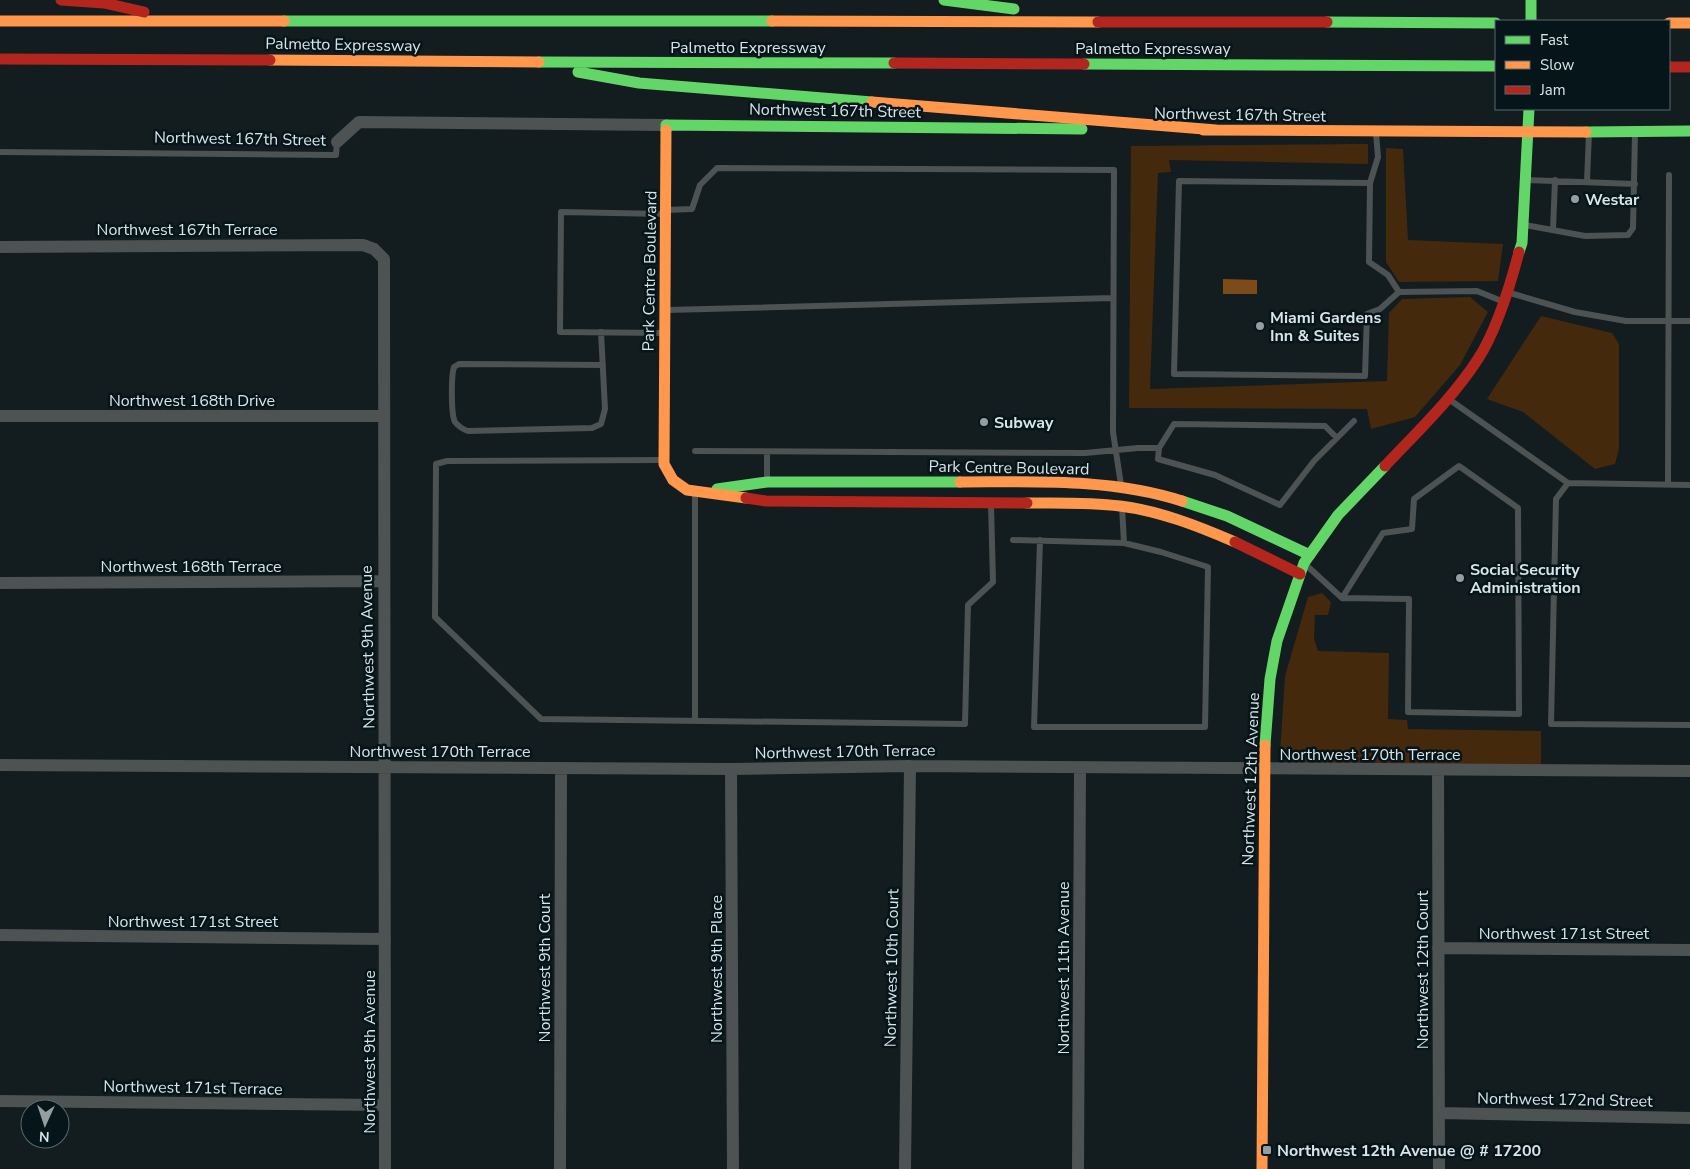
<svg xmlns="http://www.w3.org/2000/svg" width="1690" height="1169" font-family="'Nunito Sans',sans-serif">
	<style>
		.green { fill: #45290c }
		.water { fill: #7d4b18 }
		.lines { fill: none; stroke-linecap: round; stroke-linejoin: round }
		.lane { stroke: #4d5253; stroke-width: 6 }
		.street { stroke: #4d5253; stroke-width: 12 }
		.fast { stroke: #63d668; stroke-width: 11 }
		.slow { stroke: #ff974d; stroke-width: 11 }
		.jam { stroke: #b3261e; stroke-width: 11 }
		.poi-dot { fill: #949ea1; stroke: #05151a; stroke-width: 2 }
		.labels { text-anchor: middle; stroke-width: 5; stroke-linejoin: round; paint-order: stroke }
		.street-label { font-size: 16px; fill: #d9e4e7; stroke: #05151a }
		.poi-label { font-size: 16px; font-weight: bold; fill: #d9e4e7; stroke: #05151a; text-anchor: start }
	</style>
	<rect width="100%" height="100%" fill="#131c1f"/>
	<path class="green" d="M1368 144V164L1169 160 1171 172 1158 173 1150 389 1387 381 1389 313 1402 299 1470 297 1488 312 1460 365 1415 417 1371 429 1367 409 1129 408 1131 146Z
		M1386 148 1403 149 1408 240 1503 244 1498 281 1399 282 1386 262Z
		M1541 316 1612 333 1619 344V449L1615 464 1595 469 1523 412 1487 399Z
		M1322 593 1331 602 1328 615H1315L1314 639 1318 651 1389 653 1388 719 1407 720 1408 729 1541 731V766L1299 764 1291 761 1280 753 1285 676 1308 597Z"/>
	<path class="water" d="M1223 279 1257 280V294H1223Z"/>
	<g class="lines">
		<path class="lane" d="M0 152 336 155 337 142
			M1526 180 1635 184
			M1587 181 1589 133
			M1370 183 1369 262 1388 275 1399 292 1380 309 1367 314 1365 376 1174 374 1179 181 1370 183 1378 157 1376 133
			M666 210 692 209 700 185 717 168 1114 170 1113 432 1121 485
			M1525 225 1585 236 1628 235 1633 228 1635 133
			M1553 230 1555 180
			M1399 292 1477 291 1504 302
			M1510 293 1575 312 1626 321H1690
			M667 310 1113 298
			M601 332 605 409 601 424 592 428 468 431C462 429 459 427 455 422 451 415 451 376 454 367L459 364 603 365
			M664 333 560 332 561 212 664 214
			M1450 400 1568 483 1690 485
			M1159 448 1174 424 1325 426 1337 438
			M695 451 1085 453 1138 448H1159L1158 459 1215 475 1280 505 1314 461 1354 421
			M662 460 447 461 436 464 435 617 541 719 965 724 968 605 993 582 991 504
			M767 480V452
			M1568 483 1556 499 1551 724 1690 725
			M1668 484 1669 175
			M695 493V720
			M1122 507 1124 543
			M1013 540 1124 543 1161 552 1208 567 1205 727H1034L1040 540
			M1305 564 1342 598 1409 599 1408 712 1519 714 1518 508 1459 466 1414 499 1412 529 1383 533 1342 598"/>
		<path class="street" d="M337 142 359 122 666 125
			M0 247 363 245 374 249 384 259 385 1169
			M0 416H384
			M0 583 383 581
			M0 765 731 769 910 766 1690 771
			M731 769 733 1169
			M1438 770 1439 1169
			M0 935 385 939
			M1438 948 1690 950
			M0 1101 385 1105
			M1440 1113 1690 1118
			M560 1169 561 768
			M905 1169 910 766
			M1078 1169 1080 768"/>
		<path class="fast" d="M944 0 1014 9
			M1531 0V21
			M284 21H772
			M1327 22 1496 23
			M539 62 894 63
			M1084 64 1496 66
			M578 72 639 83 872 102
			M666 130V125L1082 129
			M1586 132 1690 131
			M1519 252 1522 243 1529 109
			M717 489 767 482H960
			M1182 501 1227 516 1310 555
			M1265 745 1270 679 1277 641 1304 563 1338 515 1385 466"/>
		<path class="slow" d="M0 21H284
			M772 21 1098 22
			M1669 23H1690
			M270 60 539 62
			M872 102 1216 130
			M666 130 664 464 673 480 687 490 746 498
			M1203 130 1586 132
			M960 482C1035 482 1110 478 1182 501
			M1027 503C1058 503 1090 502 1120 506 1160 511 1198 526 1235 542
			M1262 1169 1265 745"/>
		<path class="jam" d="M61 0 104 3 144 12
			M1098 22H1327
			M0 59 270 60
			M894 63 1084 64
			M1669 67H1690
			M1385 466C1417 432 1452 399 1478 359 1497 330 1510 286 1519 252
			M746 498 766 501 1027 503
			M1235 542 1300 574"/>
	</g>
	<g class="poi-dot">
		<circle cx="1575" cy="199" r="5"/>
		<circle cx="1260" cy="326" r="5"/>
		<circle cx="984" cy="422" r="5"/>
		<circle cx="1460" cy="578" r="5"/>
		<rect x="1262" y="1145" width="10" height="10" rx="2.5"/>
	</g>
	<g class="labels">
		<g class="street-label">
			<text transform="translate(343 44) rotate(1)" y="6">Palmetto Expressway</text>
			<text x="748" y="53">Palmetto Expressway</text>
			<text x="1153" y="54">Palmetto Expressway</text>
			<text transform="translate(835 110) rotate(1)" y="6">Northwest 167th Street</text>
			<text transform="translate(1240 114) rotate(1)" y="6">Northwest 167th Street</text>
			<text transform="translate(240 138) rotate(1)" y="6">Northwest 167th Street</text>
			<text x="187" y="235">Northwest 167th Terrace</text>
			<text transform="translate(649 271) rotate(-89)" y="6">Park Centre Boulevard</text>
			<text x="192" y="406">Northwest 168th Drive</text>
			<text transform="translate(1009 467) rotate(1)" y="6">Park Centre Boulevard</text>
			<text x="191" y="572">Northwest 168th Terrace</text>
			<text transform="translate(367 647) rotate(-91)" y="6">Northwest 9th Avenue</text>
			<text x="440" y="757">Northwest 170th Terrace</text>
			<text transform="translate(845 751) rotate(-1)" y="6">Northwest 170th Terrace</text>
			<text x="1370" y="760">Northwest 170th Terrace</text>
			<text transform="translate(1250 779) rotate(-88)" y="6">Northwest 12th Avenue</text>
			<text x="193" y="927">Northwest 171st Street</text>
			<text x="1564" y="939">Northwest 171st Street</text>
			<text transform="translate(544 968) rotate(-90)" y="6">Northwest 9th Court</text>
			<text transform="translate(891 968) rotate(-89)" y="6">Northwest 10th Court</text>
			<text transform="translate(1063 968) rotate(-90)" y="6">Northwest 11th Avenue</text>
			<text transform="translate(716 969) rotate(-90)" y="6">Northwest 9th Place</text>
			<text transform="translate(1422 970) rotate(-90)" y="6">Northwest 12th Court</text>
			<text transform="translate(369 1052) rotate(-90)" y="6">Northwest 9th Avenue</text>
			<text transform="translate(193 1087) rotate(1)" y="6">Northwest 171st Terrace</text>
			<text transform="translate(1565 1099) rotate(1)" y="6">Northwest 172nd Street</text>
		</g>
		<g class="poi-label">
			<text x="1585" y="205">Westar</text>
			<text x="1270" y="323">Miami Gardens<tspan x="1270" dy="18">Inn &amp; Suites</tspan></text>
			<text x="994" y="428">Subway</text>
			<text x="1470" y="575">Social Security<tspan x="1470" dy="18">Administration</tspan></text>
			<text x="1277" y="1156">Northwest 12th Avenue @ # 17200</text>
		</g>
	</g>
	<rect x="1495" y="20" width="175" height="90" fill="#05151a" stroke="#5a686c"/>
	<rect x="1505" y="36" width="25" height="8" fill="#63d668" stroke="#5a686c"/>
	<text x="1540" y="45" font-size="15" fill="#d9e4e7">Fast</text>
	<rect x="1505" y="61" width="25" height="8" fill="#ff974d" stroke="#5a686c"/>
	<text x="1540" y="70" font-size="15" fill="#d9e4e7">Slow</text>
	<rect x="1505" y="86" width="25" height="8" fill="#b3261e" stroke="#5a686c"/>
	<text x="1540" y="95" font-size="15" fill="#d9e4e7">Jam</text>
	<g transform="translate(45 1124) rotate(183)"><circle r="24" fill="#05151a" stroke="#5a686c"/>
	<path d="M0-4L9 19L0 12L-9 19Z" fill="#949ea1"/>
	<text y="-8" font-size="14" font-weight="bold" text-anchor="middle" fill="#d9e4e7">N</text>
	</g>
</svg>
